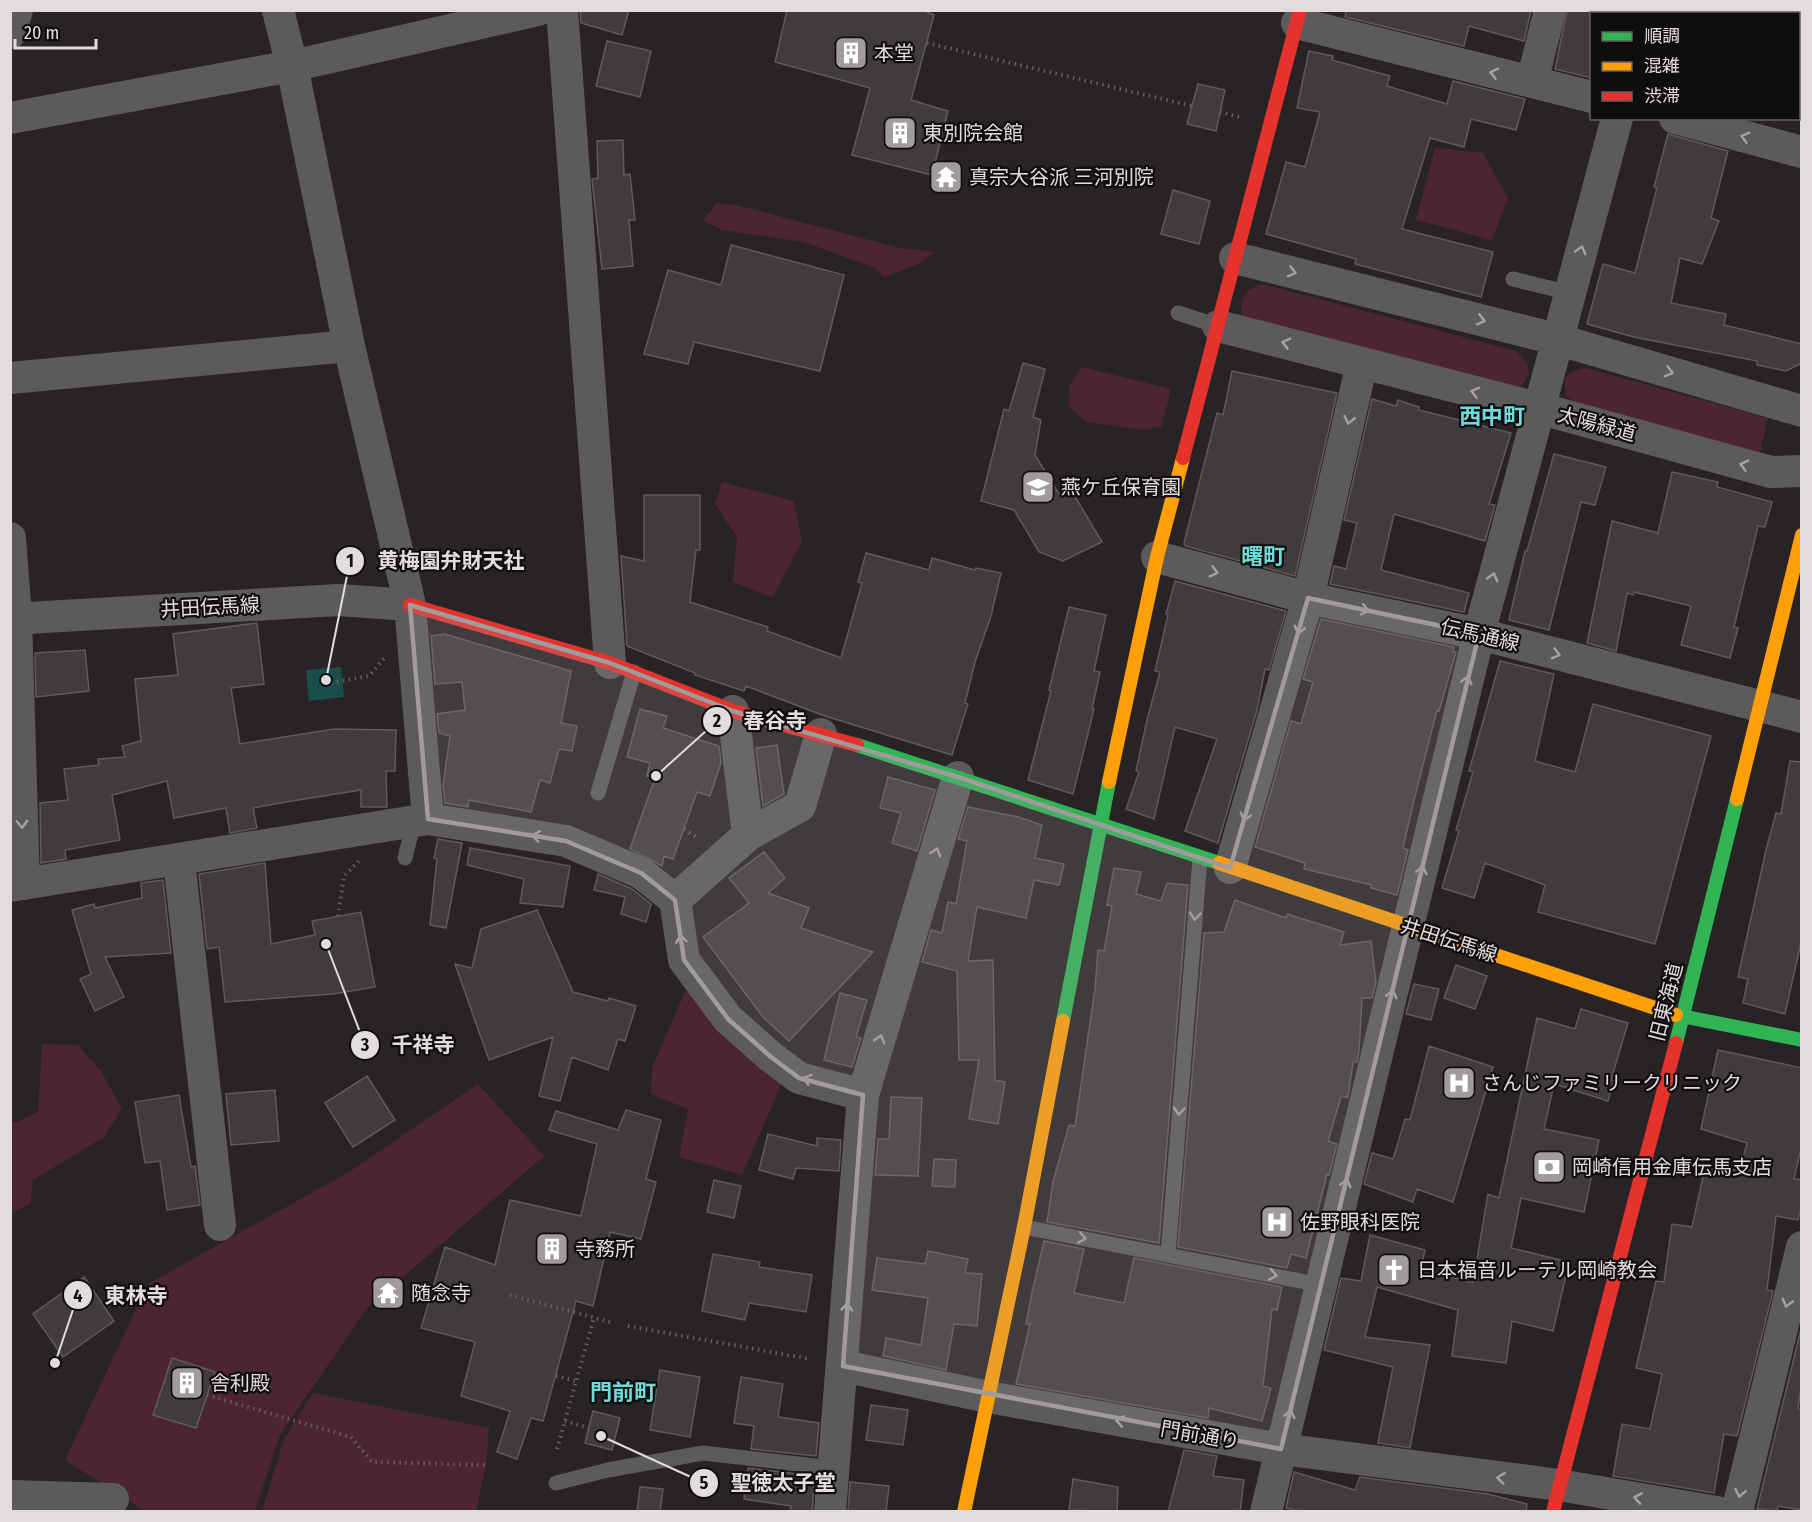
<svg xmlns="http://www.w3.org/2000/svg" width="1812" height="1522" font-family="'Fira Sans Condensed','Noto Sans JP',sans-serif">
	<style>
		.green { fill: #4c2434 }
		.water { fill: #194e4d }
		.building { fill: #403b3d; stroke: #5e5a5b; stroke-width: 1.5 }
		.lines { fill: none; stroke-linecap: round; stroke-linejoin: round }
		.path { stroke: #605f5f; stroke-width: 4; stroke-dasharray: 1.5 4.5; stroke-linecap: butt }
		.lane { stroke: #5d5a5c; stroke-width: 15 }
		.street { stroke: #5d5a5c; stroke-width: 32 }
		.fast { stroke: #30b455; stroke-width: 14 }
		.slow { stroke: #ff9f0a; stroke-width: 14 }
		.jam { stroke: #e5322d; stroke-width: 14 }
		.oneway { stroke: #a6a2a3 }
		.marked { fill: #a09c9d; fill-opacity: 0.2; stroke: #a09c9d; stroke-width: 4.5; stroke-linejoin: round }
		.labels { text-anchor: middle; stroke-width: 4.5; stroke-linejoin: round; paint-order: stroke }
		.poi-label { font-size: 20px; fill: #e1dcdd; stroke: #100d0e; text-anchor: start }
		.street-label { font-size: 20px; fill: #e1dcdd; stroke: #100d0e }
		.quarter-label { font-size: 22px; font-weight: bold; fill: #6edbd8; stroke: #100d0e }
		.leader { fill: none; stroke: #e1dcdd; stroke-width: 2 }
		.callout-dot { fill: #e1dcdd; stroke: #100d0e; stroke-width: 2 }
		.mark-label { font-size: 18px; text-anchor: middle; font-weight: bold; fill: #111 }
		.callout-label { font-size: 21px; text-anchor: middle; font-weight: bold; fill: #e1dcdd; stroke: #100d0e; stroke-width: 4.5; stroke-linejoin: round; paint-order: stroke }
	</style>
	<rect width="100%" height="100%" fill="#282426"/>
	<path class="green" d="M1435 148 1483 153 1508 198 1492 240 1416 220Z
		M717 203 736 205 900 248 935 252 917 265 884 277 875 268 804 242 722 230 703 220Z
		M1262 284 1516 351 1527 362 1529 375 1521 386 1506 389 1252 326 1241 314C1241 297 1245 289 1262 284Z
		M1082 367 1171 389 1162 426 1142 430 1087 422 1069 407V386Z
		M1586 368 1768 418 1760 452 1582 406 1566 396 1564 379 1573 371Z
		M722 482 794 501 802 541 773 597 733 582 737 537 715 504Z
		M688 985 783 1080 742 1175 679 1157 688 1109 651 1094 652 1068Z
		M42 1044 78 1045 101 1071 122 1109 104 1137 33 1180 30 1204 11 1213V1122L15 1123 38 1112Z
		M478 1084 544 1156 367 1308 280 1435 255 1511H145L65 1460 148 1284 349 1172Z
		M313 1393 489 1428 486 1465 476 1511H262L284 1439Z"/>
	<path class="water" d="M341 667 344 697 309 701 306 670Z"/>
	<path class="building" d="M580 10H629L622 35 581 23Z
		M787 10H922L934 15 911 100 948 111 932 175 852 155 870 88 775 62Z
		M1346 10H1531L1524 41 1469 26 1464 46 1345 17Z
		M1567 10H1592V78L1555 69Z
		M607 41 651 51 640 97 596 86Z
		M1309 51 1333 56 1332 60 1390 76 1387 86 1447 104 1453 81 1525 99 1516 130 1471 119 1464 147 1430 138 1402 229 1493 252 1481 297 1355 264 1356 259 1266 234 1286 162 1305 167 1320 112 1297 108Z
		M1198 84 1225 90 1216 131 1187 124Z
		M1668 134 1728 151 1711 218 1719 221 1702 264 1680 258 1671 303 1726 314 1724 325 1802 344V363L1786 371 1757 365V361L1634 337 1587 324 1603 264 1635 273 1657 188 1654 187Z
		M623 140 624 175 630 174 635 220H629L633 266 602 269 592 179 598 178 597 141Z
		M1173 190 1210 201 1199 244 1161 234Z
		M731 245 844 275 820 371 694 342 688 364 644 354 668 270 721 285Z
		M1023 363 1045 369 1033 417 1041 420 1035 455 1059 494 1070 488 1102 542 1063 561 1039 552 1014 510 981 501 1004 409 1009 411Z
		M1232 371 1337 393 1295 576 1185 546 1184 543 1217 413 1223 415Z
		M1372 399 1396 406 1398 400 1419 407V410L1511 433 1489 504 1495 505 1485 541 1394 514 1381 570 1469 593 1464 612 1330 584 1334 566 1346 569 1357 523 1344 520Z
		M1554 454 1606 467 1595 505 1581 502 1549 630 1509 620 1525 551H1527Z
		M1672 472 1718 482 1717 487 1772 502 1765 527 1758 526 1734 627 1738 628 1730 658 1681 645 1691 606 1634 592 1633 595 1627 593 1616 651 1587 643 1612 521 1658 533Z
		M644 495H700V550H696L690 602 768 627 767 631 841 658 862 583 858 582 866 553 929 570 932 558 975 570 976 568 1001 573 991 616 975 662 965 703 968 704 952 755 825 716 746 686 744 691 695 675V673L627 646 621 556 644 561Z
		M1175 581 1286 611 1269 670 1265 669 1257 710 1218 843 1185 831 1217 739 1175 727 1154 819 1126 809 1139 772 1136 771 1147 720 1160 672 1155 671 1168 615 1166 614Z
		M1069 607 1106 615 1094 671 1100 672 1092 709H1094L1073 794 1028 780 1051 691 1049 690Z
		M1321 619 1454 647 1453 652H1456L1439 711 1437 710 1413 804 1403 848 1408 850 1397 895 1371 888 1372 885 1304 869 1305 863 1255 847 1291 721 1301 724 1313 682 1303 679Z
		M257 623 264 684 231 688 240 744 334 729 396 730 395 771H386L387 807H361V790L292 801 253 808 257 828 230 833 226 808 174 818 167 781 112 795 120 840 65 850 66 859 41 863 40 803 68 800 64 769 99 765 98 759 125 757 122 746 141 741 135 679 178 675 173 634Z
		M444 634 571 671 561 723 577 726 572 751 559 749 550 783 540 780 531 812 469 800 468 807 445 803 443 785 450 736 439 733 437 714 465 710 462 682 435 684 431 636Z
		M85 650 89 691 36 697 35 653Z
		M1500 661 1554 674 1535 761 1575 772 1593 704 1711 736 1655 944 1538 912 1545 885 1485 863 1474 898 1442 888 1459 831 1456 830 1473 772 1469 771Z
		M640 709 667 716 663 728 719 746 721 763 710 796 697 792 673 859 664 856 662 866 630 849 655 778 647 776 650 763 627 757Z
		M777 745 784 794 763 806 756 748Z
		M1790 761 1802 762V938L1785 1014 1743 1003 1748 979 1738 977 1766 850 1776 813 1781 814Z
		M888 777 935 790 917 851 892 843 901 813 880 808Z
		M968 807 1018 817 1042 825 1035 858 1064 864 1059 885 1034 880 1026 918 977 907 968 961 993 960 995 1080 1005 1082 998 1124 969 1119 979 1060H959L957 971 922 962 931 930 942 933 948 902 956 904 967 841 958 839Z
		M438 839 462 843 446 928 430 925 437 859 434 858Z
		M470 848 570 866 563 907 520 903 524 879 467 865Z
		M764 852 785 878 768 893 809 908 801 928 873 952 789 1041 763 1017 703 937 749 903 729 878Z
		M265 863 271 944 315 935 312 921 361 912 375 987 333 994 225 1002 219 947 207 949 199 874Z
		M1114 868 1141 872 1136 894 1161 901 1167 883 1188 885 1159 1243 1047 1222 1053 1182 1069 1125 1075 1126 1095 989 1098 950 1104 951 1112 906 1107 905Z
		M598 874 632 889 651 904 646 922 621 914 625 897 594 890Z
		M163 880 171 953 105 957 124 997 95 1011 80 979 91 974 72 910 94 904 95 908 142 898 141 883Z
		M1235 900 1286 918 1287 914 1344 932 1340 945 1371 941 1376 982 1372 998H1362L1359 1051 1357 1062H1353L1348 1097H1341L1328 1141 1337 1144 1329 1175 1327 1174 1306 1258 1291 1254 1287 1268 1178 1247 1204 933 1224 932Z
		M537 910 573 992 608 1001 609 998 636 1006 625 1041 618 1039 608 1070 572 1057 560 1101 539 1096 553 1037 489 1060 455 964 472 968 481 929Z
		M1456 965 1487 976 1475 1009 1444 998Z
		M1414 984 1439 989 1431 1020 1406 1014Z
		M840 993 867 1000 856 1037 861 1038 852 1067 824 1060Z
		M1581 1009 1628 1023 1611 1080 1614 1081 1608 1101 1554 1084 1544 1129 1599 1140 1584 1212 1521 1198 1511 1248 1569 1262 1553 1331 1512 1321 1506 1363 1452 1356 1458 1310 1377 1287 1365 1337 1430 1345 1410 1448 1378 1443 1393 1367 1324 1350 1341 1278 1361 1281 1370 1235 1425 1250 1421 1268 1473 1283 1488 1194 1499 1198 1537 1018 1575 1029Z
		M1429 1046 1493 1067 1453 1202 1417 1189 1413 1202 1364 1184 1372 1153 1393 1159 1405 1119 1410 1120Z
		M1718 1050 1802 1068V1144L1794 1179 1802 1180V1204L1798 1220 1776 1216 1767 1290 1773 1291 1737 1436 1724 1434 1714 1493 1613 1476 1622 1424 1650 1429 1662 1374 1636 1368 1656 1281 1664 1282 1672 1224 1692 1227 1706 1163 1740 1171 1747 1143 1701 1129Z
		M367 1076 395 1120 353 1147 325 1103Z
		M275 1090 279 1141 231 1145 226 1094Z
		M179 1095 191 1167 195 1166 200 1205 167 1210 160 1161 145 1163 135 1102Z
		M891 1097 922 1098 918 1176 875 1175 878 1139H889Z
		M626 1110 661 1120 646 1179 656 1182 641 1239 610 1232 593 1306 576 1301 543 1421 531 1418 517 1459 497 1452 510 1411 461 1396 475 1342 421 1328 445 1247 495 1265 510 1200 581 1216 597 1144 549 1130 556 1111 618 1130Z
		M768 1134 817 1146V1138L841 1140 839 1171 796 1168 793 1179 759 1170Z
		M934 1159 956 1160 955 1187 932 1186Z
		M714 1180 741 1186 734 1218 707 1212Z
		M1044 1241 1084 1249 1074 1293 1124 1303 1134 1258 1282 1287 1277 1310 1272 1309 1263 1386 1271 1388 1262 1421 1209 1408 1208 1418 1016 1384 1030 1324H1026L1032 1293Z
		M928 1251 968 1259 965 1273 982 1274 977 1326 954 1324 946 1370 883 1356 886 1338 921 1345 928 1298 872 1290 877 1258 925 1264Z
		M713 1254 760 1262 759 1267 812 1275 806 1312 749 1303 745 1320 702 1311Z
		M84 1277 114 1321 63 1357 33 1314Z
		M1802 1325V1381L1798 1409 1802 1410V1510L1778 1506 1777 1511 1757 1509Z
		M172 1358 215 1372 196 1428 153 1415Z
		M660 1370 700 1377 690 1437 650 1430Z
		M741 1377 783 1384 778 1417 819 1423 816 1456 751 1449 754 1426 734 1423Z
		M871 1405 908 1410 903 1445 866 1440Z
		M593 1411 620 1418 612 1450 585 1443Z
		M1184 1450 1217 1456 1213 1476 1244 1480 1240 1512H1168Z
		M748 1468 815 1476 812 1512H790L791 1506 744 1499Z
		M1294 1472 1355 1490 1360 1477 1488 1494 1527 1504 1526 1512H1302L1286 1508Z
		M1073 1479 1118 1487 1117 1512 1069 1510Z
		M850 1482 889 1486 886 1512H848Z
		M640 1487 663 1489 660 1512H637Z"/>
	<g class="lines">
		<path class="path" d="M927 43 1192 106
			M1220 112 1243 118
			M331 683 369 676 386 656
			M684 829 699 839
			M338 916 344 876 359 861
			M510 1295 614 1323
			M628 1326 810 1359
			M556 1376 576 1381
			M207 1395 351 1437 372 1462 486 1465
			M565 1421 589 1428
			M557 1449 594 1318"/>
		<path class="lane" d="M1513 279 1570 293
			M1178 313 1218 326
			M598 793 634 672
			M405 858 414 821
			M1024 1227 1321 1285
			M1168 1255 1200 858
			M556 1483 608 1470 703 1453 833 1468"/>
		<path class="street" d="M278 10 292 66 349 346 410 605 428 819
			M562 10 610 663
			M1740 14 1741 10
			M1297 23 1592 97
			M10 33 17 10
			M1532 82 1550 10
			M10 118 292 66 538 10
			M1675 118 1802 152
			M1235 258 1556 339 1802 411
			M1218 326 1538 408 1771 472 1802 471
			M10 378 349 346
			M10 538 16 618 24 884
			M1157 557 1308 598 1479 634 1802 717
			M10 619 338 600 410 605
			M733 711 748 835
			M179 861 220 1225
			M1230 868 1308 598 1362 363
			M10 886 428 819 566 841 641 873 675 900 684 960 728 1019 771 1057 799 1078 863 1095
			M675 900 748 835 800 806 821 734
			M843 1366 988 1397 1281 1449 1559 1485 1717 1512
			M10 1496 113 1499
			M830 1512 863 1095 958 777
			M1266 1512 1479 634 1617 118
			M1737 1512 1802 1247"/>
		<path class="fast" d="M857 745 1219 863
			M1676 1015 1802 1040
			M1063 1021 1109 782
			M1676 1043 1737 799"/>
		<path class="slow" d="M1109 782 1157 557 1183 458
			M1737 799 1802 535
			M1219 863 1676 1015
			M964 1512 1024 1227 1063 1021"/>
		<path class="jam" d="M1183 458 1300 10
			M410 605 610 663 733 711 857 745
			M1553 1512 1676 1043"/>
	</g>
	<defs><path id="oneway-chevron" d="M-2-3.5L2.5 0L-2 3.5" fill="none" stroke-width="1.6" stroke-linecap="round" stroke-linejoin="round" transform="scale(1.5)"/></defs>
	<g class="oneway">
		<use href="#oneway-chevron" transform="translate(1494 73) rotate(-166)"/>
		<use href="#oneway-chevron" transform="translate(1745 137) rotate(-165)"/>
		<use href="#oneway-chevron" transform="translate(1581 250) rotate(-75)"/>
		<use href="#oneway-chevron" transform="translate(1292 272) rotate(14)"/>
		<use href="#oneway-chevron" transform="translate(1481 320) rotate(14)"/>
		<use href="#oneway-chevron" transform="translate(1286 343) rotate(-166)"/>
		<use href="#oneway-chevron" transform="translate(1669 372) rotate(16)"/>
		<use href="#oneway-chevron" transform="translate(1475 392) rotate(-166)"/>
		<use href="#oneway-chevron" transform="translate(1349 420) rotate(103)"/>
		<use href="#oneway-chevron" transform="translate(1744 465) rotate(-165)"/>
		<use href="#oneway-chevron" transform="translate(1214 572) rotate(15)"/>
		<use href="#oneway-chevron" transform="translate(1493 577) rotate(-75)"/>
		<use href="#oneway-chevron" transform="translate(1365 610) rotate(12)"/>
		<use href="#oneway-chevron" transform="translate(1299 630) rotate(106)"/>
		<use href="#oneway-chevron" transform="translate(1556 654) rotate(15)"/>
		<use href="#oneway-chevron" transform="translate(1467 680) rotate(-76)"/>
		<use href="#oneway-chevron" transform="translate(1245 817) rotate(106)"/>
		<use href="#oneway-chevron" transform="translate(22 824) rotate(88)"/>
		<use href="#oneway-chevron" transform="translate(536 836) rotate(-171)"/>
		<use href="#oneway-chevron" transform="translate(936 852) rotate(-73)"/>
		<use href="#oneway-chevron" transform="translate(1422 870) rotate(-76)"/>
		<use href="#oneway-chevron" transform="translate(1195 916) rotate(95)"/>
		<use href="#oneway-chevron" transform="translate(681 939) rotate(-98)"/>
		<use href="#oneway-chevron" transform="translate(1392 994) rotate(-76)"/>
		<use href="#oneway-chevron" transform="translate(880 1039) rotate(-73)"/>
		<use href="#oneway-chevron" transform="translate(807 1079) rotate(-162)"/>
		<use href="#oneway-chevron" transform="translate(1179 1111) rotate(95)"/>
		<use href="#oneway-chevron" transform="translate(1346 1183) rotate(-76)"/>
		<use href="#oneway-chevron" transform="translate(1082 1238) rotate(11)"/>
		<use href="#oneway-chevron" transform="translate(1273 1275) rotate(11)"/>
		<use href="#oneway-chevron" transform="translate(1787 1303) rotate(104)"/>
		<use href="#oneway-chevron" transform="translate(847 1307) rotate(-86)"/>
		<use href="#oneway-chevron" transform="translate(1290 1414) rotate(-76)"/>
		<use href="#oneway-chevron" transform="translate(1120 1421) rotate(-170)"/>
		<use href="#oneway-chevron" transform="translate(1501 1478) rotate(-173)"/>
		<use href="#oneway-chevron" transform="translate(1740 1493) rotate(101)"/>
		<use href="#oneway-chevron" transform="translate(1638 1498) rotate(-171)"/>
	</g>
	<path class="marked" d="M1308 598 1479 634 1281 1449 843 1366 863 1095 799 1078 771 1057 728 1019 684 960 675 900 641 873 566 841 428 819 410 605 610 663 733 711 958 777 1230 868Z"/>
	<defs>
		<g id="building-square" transform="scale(1.725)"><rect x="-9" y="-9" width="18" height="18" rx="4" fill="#a09c9d" stroke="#100d0e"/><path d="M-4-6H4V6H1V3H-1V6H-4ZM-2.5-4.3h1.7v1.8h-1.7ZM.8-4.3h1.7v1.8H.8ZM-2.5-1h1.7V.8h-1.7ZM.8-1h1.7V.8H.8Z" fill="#fff"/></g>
		<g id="temple-square" transform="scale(1.725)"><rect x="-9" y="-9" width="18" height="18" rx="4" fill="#a09c9d" stroke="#100d0e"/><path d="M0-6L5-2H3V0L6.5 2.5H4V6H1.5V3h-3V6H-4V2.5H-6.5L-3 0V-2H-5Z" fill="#fff"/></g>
		<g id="school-square" transform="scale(1.725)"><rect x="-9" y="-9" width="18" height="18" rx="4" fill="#a09c9d" stroke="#100d0e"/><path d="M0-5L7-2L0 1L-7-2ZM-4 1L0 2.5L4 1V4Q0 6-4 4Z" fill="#fff"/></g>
		<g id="hospital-square" transform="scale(1.725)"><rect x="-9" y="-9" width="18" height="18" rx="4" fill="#a09c9d" stroke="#100d0e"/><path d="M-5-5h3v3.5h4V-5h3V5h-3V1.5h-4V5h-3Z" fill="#fff"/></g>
		<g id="bank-square" transform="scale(1.725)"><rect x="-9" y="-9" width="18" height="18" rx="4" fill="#a09c9d" stroke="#100d0e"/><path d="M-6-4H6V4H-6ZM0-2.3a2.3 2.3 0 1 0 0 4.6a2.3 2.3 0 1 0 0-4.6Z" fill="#fff"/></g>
		<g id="church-square" transform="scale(1.725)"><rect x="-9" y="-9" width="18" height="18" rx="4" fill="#a09c9d" stroke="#100d0e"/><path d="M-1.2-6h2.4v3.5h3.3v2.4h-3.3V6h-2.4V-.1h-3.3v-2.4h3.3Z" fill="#fff"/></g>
	</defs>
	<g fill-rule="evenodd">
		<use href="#building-square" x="851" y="53"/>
		<use href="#building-square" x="900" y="133"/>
		<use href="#temple-square" x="946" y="177"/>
		<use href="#school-square" x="1038" y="487"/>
		<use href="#hospital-square" x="1459" y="1083"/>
		<use href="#bank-square" x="1549" y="1167"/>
		<use href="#hospital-square" x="1277" y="1222"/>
		<use href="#building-square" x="552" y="1249"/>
		<use href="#church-square" x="1394" y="1270"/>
		<use href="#temple-square" x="388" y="1293"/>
		<use href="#building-square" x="187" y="1383"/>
	</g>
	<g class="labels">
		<g class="poi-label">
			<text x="874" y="60">本堂</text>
			<text x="923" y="140">東別院会館</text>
			<text x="969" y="184">真宗大谷派 三河別院</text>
			<text x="1061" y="494">燕ケ丘保育園</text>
			<text x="1482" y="1090">さんじファミリークリニック</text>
			<text x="1572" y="1174">岡崎信用金庫伝馬支店</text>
			<text x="1300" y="1229">佐野眼科医院</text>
			<text x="575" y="1256">寺務所</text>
			<text x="1417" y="1277">日本福音ルーテル岡崎教会</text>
			<text x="411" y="1300">随念寺</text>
			<text x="210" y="1390">舎利殿</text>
		</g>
		<g class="street-label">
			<text transform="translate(1597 424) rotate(15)" y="7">太陽緑道</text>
			<text transform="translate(210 607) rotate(-3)" y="7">井田伝馬線</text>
			<text transform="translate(1480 635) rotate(13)" y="7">伝馬通線</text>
			<text transform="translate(1449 940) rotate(18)" y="7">井田伝馬線</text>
			<text transform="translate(1666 1002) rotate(-76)" y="7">旧東海道</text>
			<text transform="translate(1200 1435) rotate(10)" y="7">門前通り</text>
		</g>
		<g class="quarter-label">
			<text x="1492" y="424">西中町</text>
			<text x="1263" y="564">曙町</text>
			<text x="623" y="1400">門前町</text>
		</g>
	</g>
	<path class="leader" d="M326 680L350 561M656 776L717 721M326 944L365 1045M55 1363L78 1295M601 1436L704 1483"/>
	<g class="callout-dot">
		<circle cx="326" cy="680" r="6"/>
		<circle cx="656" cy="776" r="6"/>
		<circle cx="326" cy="944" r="6"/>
		<circle cx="55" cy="1363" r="6"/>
		<circle cx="601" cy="1436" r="6"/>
		<circle cx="350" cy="561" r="15"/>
		<circle cx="717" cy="721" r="15"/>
		<circle cx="365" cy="1045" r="15"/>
		<circle cx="78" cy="1295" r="15"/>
		<circle cx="704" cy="1483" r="15"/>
	</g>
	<g class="mark-label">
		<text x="350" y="567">1</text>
		<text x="717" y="727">2</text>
		<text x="365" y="1051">3</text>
		<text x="78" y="1302">4</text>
		<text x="704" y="1489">5</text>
	</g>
	<g class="callout-label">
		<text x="451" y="568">黄梅園弁財天社</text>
		<text x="775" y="728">春谷寺</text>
		<text x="423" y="1052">千祥寺</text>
		<text x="136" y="1303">東林寺</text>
		<text x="783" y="1490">聖徳太子堂</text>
	</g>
	<rect width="1812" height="1522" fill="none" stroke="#e1dcdd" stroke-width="24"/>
	<rect x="1590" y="12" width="210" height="108" fill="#100d0e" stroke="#646061" stroke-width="1.5"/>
	<rect x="1602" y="32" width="30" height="9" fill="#30b455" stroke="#646061" stroke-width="1.5"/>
	<text x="1644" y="42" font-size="18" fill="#e1dcdd">順調</text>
	<rect x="1602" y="62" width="30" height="9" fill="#ff9f0a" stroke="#646061" stroke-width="1.5"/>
	<text x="1644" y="72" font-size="18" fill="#e1dcdd">混雑</text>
	<rect x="1602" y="92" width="30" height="9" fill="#e5322d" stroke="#646061" stroke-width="1.5"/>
	<text x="1644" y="102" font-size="18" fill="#e1dcdd">渋滞</text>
	<path d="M15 39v9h81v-9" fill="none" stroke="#e1dcdd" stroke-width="3"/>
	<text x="24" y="39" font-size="18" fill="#e1dcdd" stroke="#100d0e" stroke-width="4.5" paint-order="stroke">20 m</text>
</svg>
